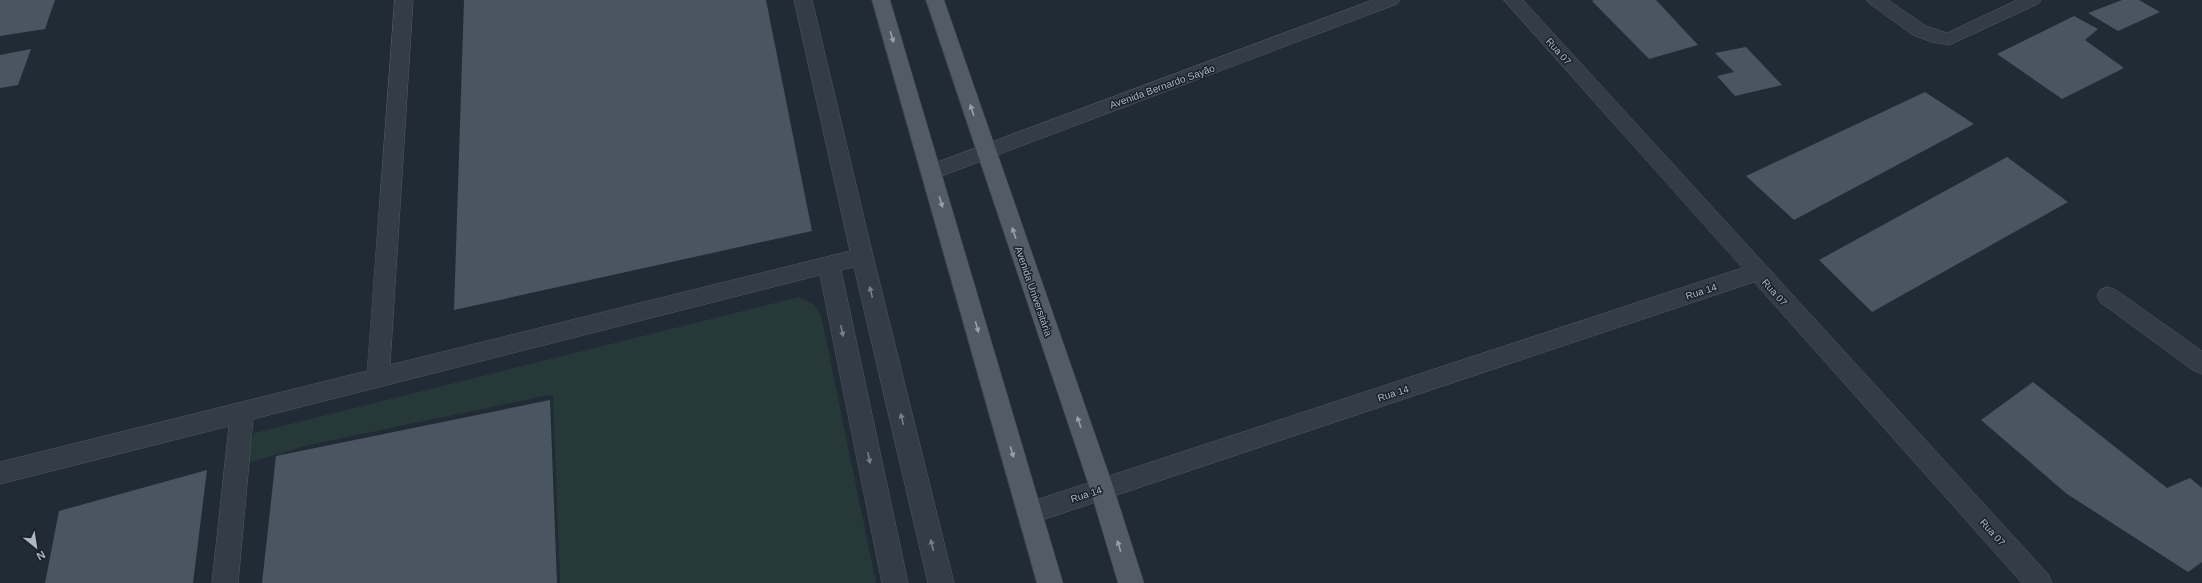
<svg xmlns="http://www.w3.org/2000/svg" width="2202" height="583" font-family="Arial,sans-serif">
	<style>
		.green { fill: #263938 }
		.building { fill: #495561 }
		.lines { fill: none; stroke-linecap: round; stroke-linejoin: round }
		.minor-casing { stroke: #525a64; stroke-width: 1 }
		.major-casing { stroke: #3e454f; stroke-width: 1 }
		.minor { fill: #343c46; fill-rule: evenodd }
		.major { fill: #525b66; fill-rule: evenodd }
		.oneway { fill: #98a0ac }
		.oneway2 { fill: #78808b }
		.labels { text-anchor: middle; stroke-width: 3; stroke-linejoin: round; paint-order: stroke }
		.street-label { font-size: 10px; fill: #afb7c3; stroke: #1a212a }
	</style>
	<rect width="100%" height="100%" fill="#212b35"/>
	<path class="green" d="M799 297 814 305 821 315 876 583H560L553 396 549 395 309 445 247 463 254 433Z"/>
	<path class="building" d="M0 0H55L45 29 0 36Z
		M464 0H766L812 231 454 310Z
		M1594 0H1656L1698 45 1649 59 1592 1Z
		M2122 0H2139L2160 12 2118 31 2088 13Z
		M2074 16 2098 29 2085 40 2124 68 2062 99 1997 54Z
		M1746 47 1782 85 1735 96 1717 76 1734 72 1715 53Z
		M31 49 18 85 0 88V55Z
		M1925 92 1974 124 1794 220 1746 176Z
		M2007 157 2068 202 1872 312 1819 260Z
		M2033 382 2167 488 2190 478 2202 488V562L2188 572 2067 494 1981 420Z
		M550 400 557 583H262L276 456Z
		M207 470 193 583H45L59 511Z"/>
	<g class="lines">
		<g class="minor-casing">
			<path id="minor" d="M395 0H413L390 365 850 251 794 0H812L873 256 954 583H928L854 267 841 270 908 583H882L820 275 253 419 238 583H212L229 426 0 484V462L367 371Z
				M1373 0H1400L1397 4 939 177 932 180 925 177 922 172 925 167Z
				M1504 0H1523L2048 574 2052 583H2022L1754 282 1030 524 1021 521 1017 513 1021 505 1030 502 1742 268Z
				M1867 0H1888L1926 26 1947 33 2017 0H2041L2038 4 1949 45 1932 42 1913 35 1870 4Z
				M2108 287 2116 290 2202 351V374L2194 371 2100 302 2097 296 2100 290Z"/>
		</g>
		<g class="major-casing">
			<path id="major" d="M872 0H890L1063 583H1037Z
				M926 0H944L1114 489 1144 583H1118L1090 489Z"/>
		</g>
		<use href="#minor" class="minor"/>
		<use href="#major" class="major"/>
	</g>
	<defs><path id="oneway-solid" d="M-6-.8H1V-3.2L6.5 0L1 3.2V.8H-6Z"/></defs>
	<g class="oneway">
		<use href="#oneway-solid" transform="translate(892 37) rotate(73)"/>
		<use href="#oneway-solid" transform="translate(972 110) rotate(-109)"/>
		<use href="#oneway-solid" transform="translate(941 202) rotate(74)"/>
		<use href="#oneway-solid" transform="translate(1014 233) rotate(-109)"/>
		<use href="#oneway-solid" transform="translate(977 327) rotate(74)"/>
		<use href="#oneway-solid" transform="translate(1079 422) rotate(-109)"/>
		<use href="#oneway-solid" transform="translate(1012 452) rotate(74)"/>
		<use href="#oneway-solid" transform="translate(1119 546) rotate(-107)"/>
	</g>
	<g class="oneway2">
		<use href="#oneway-solid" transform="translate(871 292) rotate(-104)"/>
		<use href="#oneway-solid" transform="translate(842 331) rotate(78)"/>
		<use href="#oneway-solid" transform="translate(902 419) rotate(-104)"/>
		<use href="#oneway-solid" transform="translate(869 458) rotate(78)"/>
		<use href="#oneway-solid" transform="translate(932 545) rotate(-104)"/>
	</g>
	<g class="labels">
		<g class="street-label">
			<text transform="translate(1559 51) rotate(48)" y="4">Rua 07</text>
			<text transform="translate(1162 86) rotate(-20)" y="4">Avenida Bernardo Sayão</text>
			<text transform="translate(1034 291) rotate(71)" y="4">Avenida Universitária</text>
			<text transform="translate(1701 291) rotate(-18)" y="4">Rua 14</text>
			<text transform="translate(1775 292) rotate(48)" y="4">Rua 07</text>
			<text transform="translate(1393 393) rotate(-18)" y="4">Rua 14</text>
			<text transform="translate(1086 494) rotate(-18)" y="4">Rua 14</text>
			<text transform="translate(1993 532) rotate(48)" y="4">Rua 07</text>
		</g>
	</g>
	<g transform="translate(36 547) rotate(150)" stroke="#1a212a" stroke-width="3" paint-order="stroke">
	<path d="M0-3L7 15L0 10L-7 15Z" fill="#afb7c3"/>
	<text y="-6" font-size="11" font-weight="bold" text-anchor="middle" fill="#afb7c3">N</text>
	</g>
</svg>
